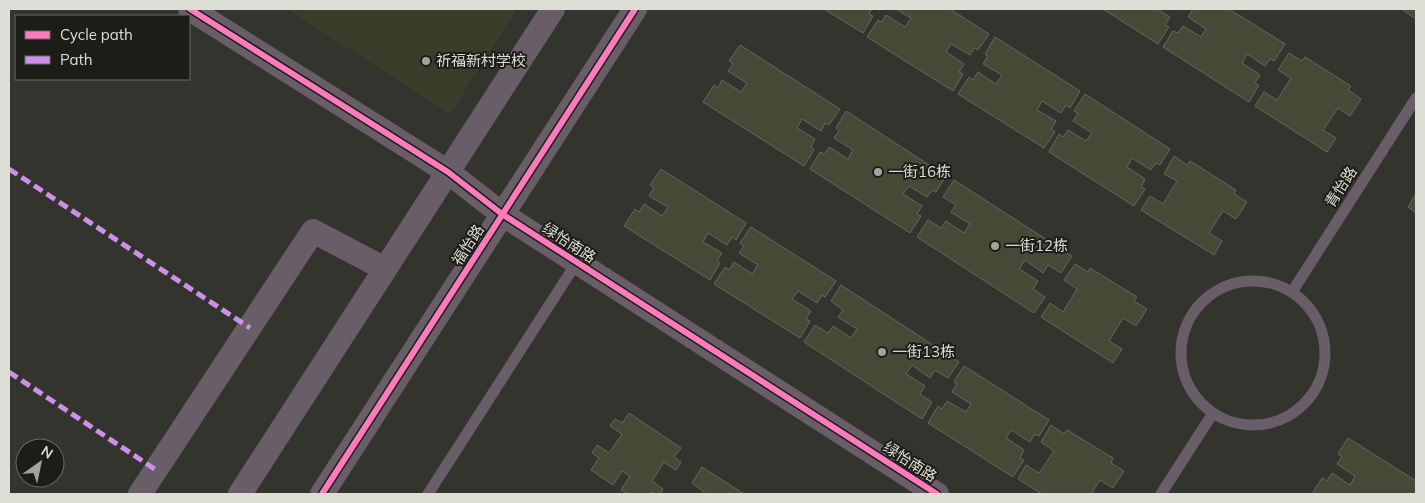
<svg xmlns="http://www.w3.org/2000/svg" width="1425" height="503" font-family="Mulish,'Noto Sans SC',sans-serif">
	<style>
		.built { fill: #393d2a }
		.building { fill: #474937; stroke: #666761 }
		.lines { fill: none; stroke-linecap: round; stroke-linejoin: round }
		.lane { stroke: #695e68; stroke-width: 11 }
		.street { stroke: #695e68; stroke-width: 24 }
		.quiet { stroke: #ce8fe9; stroke-width: 5; stroke-dasharray: 10 5; stroke-linecap: butt }
		.cycleway-casing { stroke: #1c1d17; stroke-width: 9 }
		.cycleway { stroke: #fd7abc; stroke-width: 6 }
		.poi-dot { fill: #a2a39c; stroke: #1c1d17; stroke-width: 2 }
		.labels { text-anchor: middle; stroke-width: 4; stroke-linejoin: round; paint-order: stroke }
		.poi-label { font-size: 15px; fill: #dddfd7; stroke: #1c1d17; text-anchor: start }
		.street-label { font-size: 15px; fill: #dddfd7; stroke: #1c1d17 }
	</style>
	<rect width="100%" height="100%" fill="#33342d"/>
	<path class="built" d="M287 9H517L450 114Z"/>
	<path class="building" d="M824 9H872L869 14 873 16 863 33Z
		M896 9H950L989 34 978 50 974 48 970 55 951 44 946 52 964 64 959 72 963 74 953 91 867 37 878 20 882 22 886 15 905 27 911 18Z
		M1103 9H1157L1170 17 1165 25 1169 27 1158 44Z
		M1193 9H1229L1285 44 1274 61 1270 59 1265 66 1247 54 1242 63 1260 75 1255 83 1259 85 1249 102 1163 47 1173 31 1178 33 1183 26 1201 37 1206 29 1188 17Z
		M1401 9H1416V19Z
		M995 37 1080 91 1070 108 1066 105 1061 113 1042 101 1037 110 1056 121 1051 129 1055 132 1044 148 958 94 969 77 973 80 978 72 996 84 1002 75 983 64 988 56 985 54Z
		M740 45 840 109 829 125 825 123 821 131 802 119 797 128 815 139 811 147 814 150 804 166 703 102 714 85 718 88 722 80 741 92 747 83 728 71 733 64 729 61Z
		M1289 53 1302 61 1305 57 1351 86 1348 90 1361 99 1350 116 1338 108 1323 130 1336 138 1327 152 1255 106 1264 92 1277 100 1291 78 1278 70Z
		M1085 94 1170 149 1160 165 1156 163 1151 170 1132 158 1127 167 1145 179 1141 187 1145 189 1134 206 1049 152 1059 134 1063 137 1068 130 1086 141 1092 133 1073 121 1078 113 1074 111Z
		M846 111 946 176 936 192 932 190 927 197 909 186 903 194 922 206 917 214 921 216 910 233 810 169 820 152 824 154 829 147 848 159 853 150 834 138 839 131 836 128Z
		M1174 156 1187 165 1190 161 1236 190 1234 194 1247 202 1236 219 1223 211 1209 233 1222 241 1214 255 1141 210 1150 196 1163 204 1177 181 1164 174Z
		M661 169 746 223 736 240 732 237 727 245 708 233 703 242 722 253 717 261 720 263 710 280 624 226 635 209 639 212 644 204 662 216 668 207 649 196 654 188 650 185Z
		M954 180 1072 256 1061 273 1048 265 1043 273 1025 260 1019 269 1038 281 1033 289 1045 297 1034 313 917 237 928 220 941 228 946 221 964 233 970 224 951 212 956 205 943 197Z
		M1416 194V213L1408 207Z
		M751 227 836 281 825 297 822 295 817 303 798 291 792 299 811 311 806 319 810 321 800 338 714 284 725 267 729 270 734 262 752 274 758 265 739 253 744 246 740 243Z
		M1075 264 1088 272 1090 268 1137 297 1134 301 1147 309 1136 326 1123 318 1109 341 1122 349 1113 363 1041 317 1050 303 1063 312 1077 289 1064 280Z
		M841 285 959 362 948 378 935 370 930 378 912 365 906 374 925 386 920 394 932 402 922 419 804 342 815 325 828 333 833 326 851 338 857 329 838 317 843 310 831 301Z
		M964 366 1049 420 1039 436 1035 434 1030 442 1011 430 1006 438 1024 450 1020 458 1024 460 1013 477 928 423 938 406 942 409 947 401 966 412 971 404 952 392 957 384 954 382Z
		M629 413 681 448 674 457 681 462 676 470 664 462 652 481 663 489 660 494H654L651 492 650 494H628L621 490 630 476 622 471 613 485 591 470 599 458 592 453 597 445 609 453 622 434 610 426 615 419 622 423Z
		M1051 425 1064 434 1067 430 1113 458 1111 463 1124 471 1113 488 1100 480 1091 494H1042L1018 479 1026 465 1039 473 1054 451 1041 442Z
		M1348 438 1416 481V494H1312L1322 478 1327 481 1332 473 1350 485 1355 476 1337 464 1342 457 1338 454Z
		M702 467 744 494H703L704 492 692 483Z"/>
	<g class="lines">
		<path class="lane" d="M1181 353a72 72 0 1 1 144 0a72 72 0 1 1-144 0Z
			M1292 292 1416 98
			M428 494 577 262
			M1161 494 1213 413"/>
		<path class="street" d="M190 9 448 172 502 214 937 494
			M140 494 313 231 385 269
			M240 494 553 9
			M322 494 635 9"/>
		<path class="quiet" d="M9 169 250 328
			M9 372 156 470"/>
		<g class="cycleway-casing">
			<path id="cycleway" d="M190 9 448 172 502 214 937 494
				M322 494 635 9"/>
		</g>
		<use href="#cycleway" class="cycleway"/>
	</g>
	<g class="poi-dot">
		<circle cx="426" cy="61" r="5"/>
		<circle cx="878" cy="172" r="5"/>
		<circle cx="995" cy="246" r="5"/>
		<circle cx="882" cy="352" r="5"/>
	</g>
	<g class="labels">
		<g class="poi-label">
			<text x="436" y="66">祈福新村学校</text>
			<text x="888" y="177">一街16栋</text>
			<text x="1005" y="251">一街12栋</text>
			<text x="892" y="357">一街13栋</text>
		</g>
		<g class="street-label">
			<text transform="translate(1341 187) rotate(-57)" y="5">青怡路</text>
			<text transform="translate(569 243) rotate(33)" y="5">绿怡南路</text>
			<text transform="translate(468 245) rotate(-57)" y="5">福怡路</text>
			<text transform="translate(910 462) rotate(33)" y="5">绿怡南路</text>
		</g>
	</g>
	<rect width="1425" height="503" fill="none" stroke="#dddfd7" stroke-width="20"/>
	<rect x="15" y="15" width="175" height="65" fill="#1c1d17" stroke="#696b64"/>
	<rect x="25" y="31" width="25" height="8" fill="#fd7abc" stroke="#696b64"/>
	<text x="60" y="40" font-size="15" fill="#dddfd7">Cycle path</text>
	<rect x="25" y="56" width="25" height="8" fill="#ce8fe9" stroke="#696b64"/>
	<text x="60" y="65" font-size="15" fill="#dddfd7">Path</text>
	<g transform="translate(40 463) rotate(33)"><circle r="24" fill="#1c1d17" stroke="#696b64"/>
	<path d="M0-4L9 19L0 12L-9 19Z" fill="#a2a39c"/>
	<text y="-8" font-size="14" font-weight="bold" text-anchor="middle" fill="#dddfd7">N</text>
	</g>
</svg>
